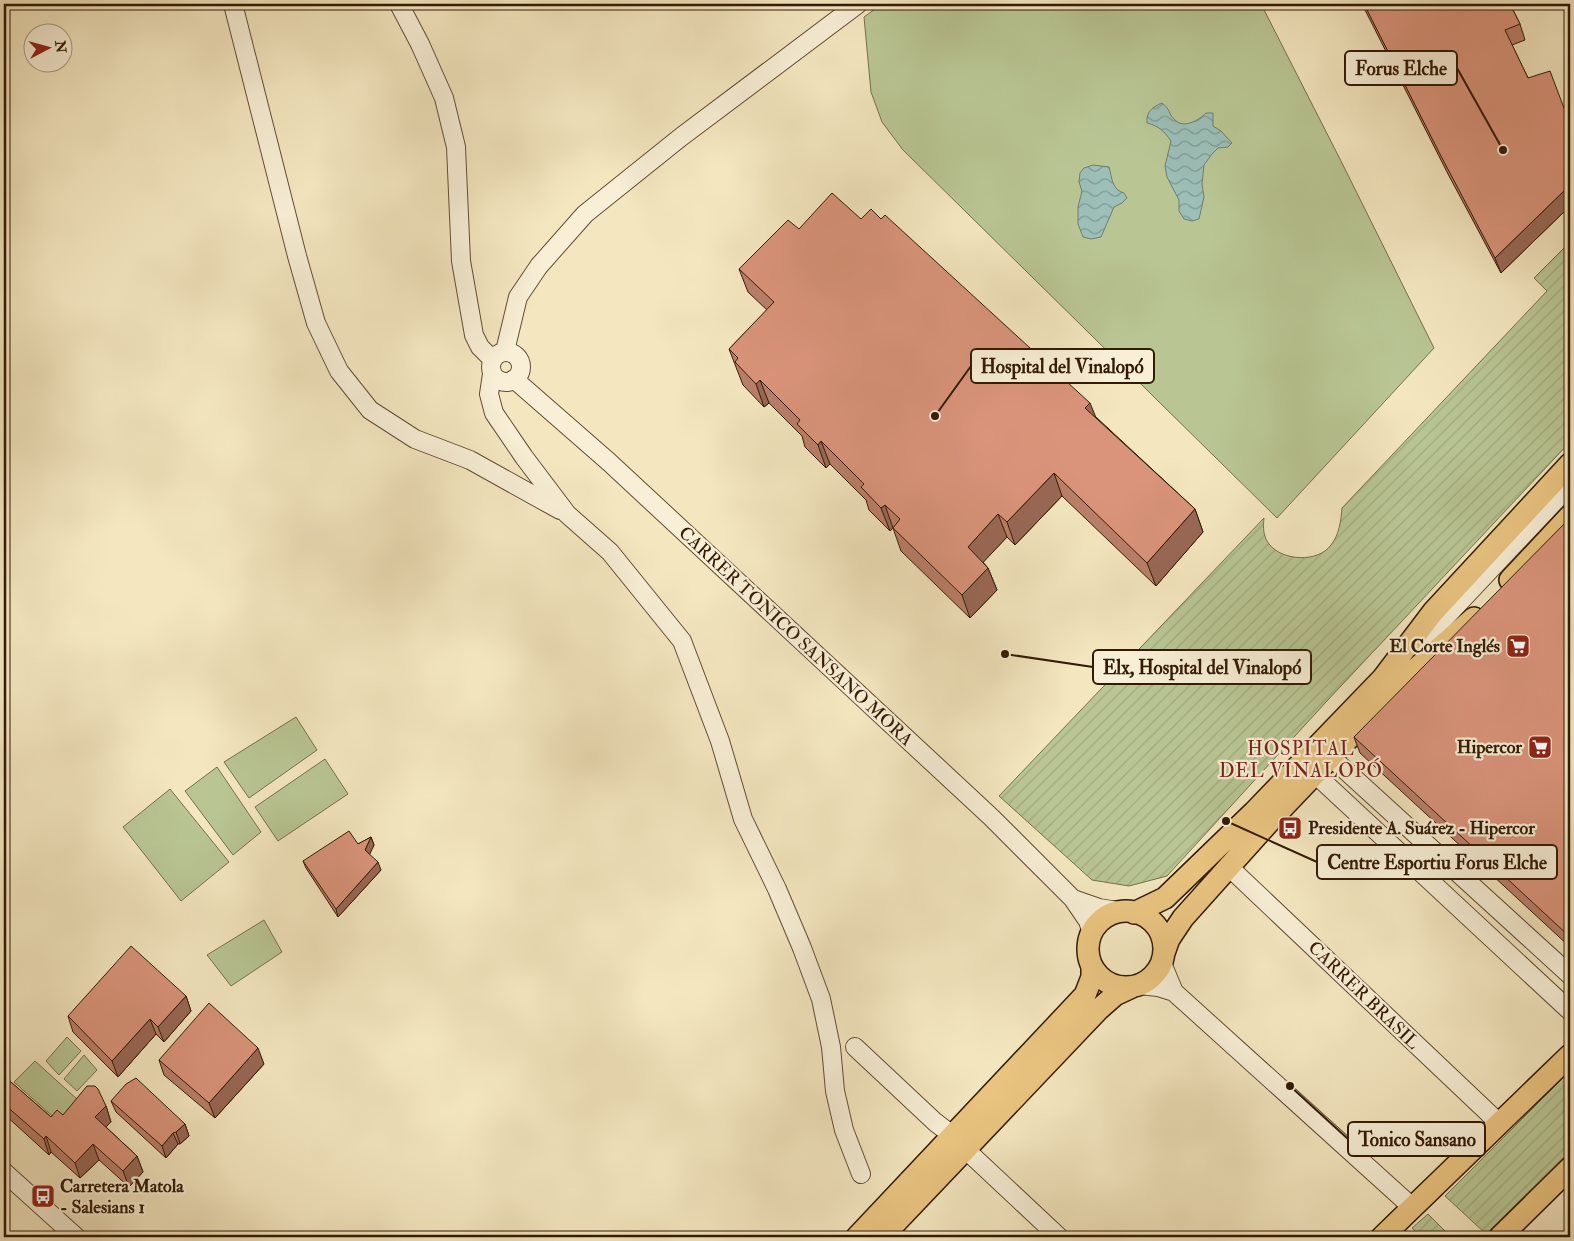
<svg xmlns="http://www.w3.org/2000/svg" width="1574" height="1241" font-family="'IM FELL Double Pica',serif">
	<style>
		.grass { fill: #b9c694; stroke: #76704c }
		.garden { fill: url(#garden-furrows); stroke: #76704c }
		.water { fill: url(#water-waves); stroke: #727d70 }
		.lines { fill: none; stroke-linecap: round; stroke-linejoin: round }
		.minor-casing { stroke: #624d33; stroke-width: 20 }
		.major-casing { stroke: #321a04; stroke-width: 24 }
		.minor { stroke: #f8efd6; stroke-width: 18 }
		.major { stroke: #eac480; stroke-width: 21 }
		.wall { fill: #bb7f6a; stroke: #321a04 }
		.shaded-wall { fill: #996856; stroke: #321a04 }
		.building { fill: #da947b; stroke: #321a04 }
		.labels { text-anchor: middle; stroke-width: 4.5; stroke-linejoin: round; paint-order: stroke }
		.street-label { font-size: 18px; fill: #321a04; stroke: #f8efd6 }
		.poi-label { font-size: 18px; font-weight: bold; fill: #321a04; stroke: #f8efd6; text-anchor: end }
		.neighbourhood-label { font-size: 19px; letter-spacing: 1px; fill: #7a1f14; stroke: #f8efd6 }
		.leader { fill: none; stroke: #321a04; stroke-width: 2 }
		.callout-dot { fill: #321a04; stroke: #f8efd6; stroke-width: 2 }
		.callout { fill: #f8efd6; stroke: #321a04; stroke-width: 2 }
		.callout-label { font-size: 19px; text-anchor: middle; font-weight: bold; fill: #321a04 }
	</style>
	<defs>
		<pattern id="garden-furrows" width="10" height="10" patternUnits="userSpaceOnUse" patternTransform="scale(1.25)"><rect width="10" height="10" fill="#b9c694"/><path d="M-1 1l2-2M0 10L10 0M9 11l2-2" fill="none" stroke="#a0aa7e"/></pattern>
		<pattern id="water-waves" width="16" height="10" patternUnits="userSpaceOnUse" patternTransform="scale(1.25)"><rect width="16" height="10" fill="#9cbfb8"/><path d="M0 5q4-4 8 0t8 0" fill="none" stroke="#809a93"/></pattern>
	</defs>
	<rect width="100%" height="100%" fill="#f4e7c0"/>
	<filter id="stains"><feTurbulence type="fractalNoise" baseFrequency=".004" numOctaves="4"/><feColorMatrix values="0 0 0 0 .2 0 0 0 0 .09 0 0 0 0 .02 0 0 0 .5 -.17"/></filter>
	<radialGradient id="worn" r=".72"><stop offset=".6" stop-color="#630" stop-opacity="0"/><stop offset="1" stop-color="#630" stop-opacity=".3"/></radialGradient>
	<path class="grass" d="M882 4H1261L1342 163 1434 348 1277 518 903 150 882 122 871 92 864 17Z
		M296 717 317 750 249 798 224 762Z
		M325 759 348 794 278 841 255 807Z
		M217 767 261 832 233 855 185 791Z
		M170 789 229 862 181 901 123 827Z
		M264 920 282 952 231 986 207 955Z
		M67 1037 81 1051 59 1075 46 1061Z
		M84 1055 97 1070 77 1091 64 1079Z
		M35 1061 78 1100 60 1123 14 1082Z"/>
	<path class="garden" d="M1564 248 1570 255V442L1326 702 1167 876 1129 886 1092 880 999 796 1264 518C1263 528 1263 536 1269 544 1282 561 1318 563 1331 545 1339 535 1341 521 1342 508L1547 291 1534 278Z
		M1570 1071V1151L1486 1234 1445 1196Z
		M1428 1214 1451 1237H1422L1412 1228Z"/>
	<path class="water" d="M1162 103C1171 110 1168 113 1174 119 1183 130 1199 120 1206 113H1213V126L1221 131 1232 143 1228 147 1218 148 1212 154 1204 165 1202 184 1204 197 1199 219 1192 221 1184 219 1179 211V200L1167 177 1165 166 1171 141C1164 131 1159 126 1147 123 1146 112 1152 107 1162 103Z
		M1093 165 1109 167C1112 178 1112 190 1124 193L1127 198 1122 203 1114 207 1101 237 1091 239 1083 237 1078 224V207L1082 191 1079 182 1080 173 1084 168Z"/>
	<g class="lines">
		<g class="minor-casing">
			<path id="minor" d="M233 4 297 256 316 323 339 371 370 410 415 439 470 460 560 510
				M399 4 420 44 444 98 456 147 461 261 474 335 480 347 492 359
				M505 351 518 297 539 266 585 214 681 137 858 4
				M491 367a15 15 0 1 1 30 0a15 15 0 1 1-30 0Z
				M492 374 489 394 494 413 524 457 567 514 610 552 682 641 720 741 743 819 777 889 802 948 821 999 831 1047 835 1091 844 1130 861 1174
				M514 379 609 462 991 817 1073 899 1088 921 1092 933
				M1417 645 1440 623 1570 485
				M1332 758 1570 975
				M1315 774 1570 1011
				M1229 867 1499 1123
				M1073 899 1099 908 1123 912
				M1162 959 1164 968 1174 992 1412 1207
				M1139 985 1158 987 1174 992
				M855 1047 935 1122 952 1135
				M965 1149 1059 1237
				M4 1172 76 1237"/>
		</g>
		<g class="major-casing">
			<path id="major" d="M1510 580 1570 516
				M1088 949a38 38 0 1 1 76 0a38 38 0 1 1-76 0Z
				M1134 913 1165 898 1254 812 1383 678 1433 612 1570 464
				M1164 953 1169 939 1183 918 1270 821 1410 674 1474 618
				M857 1237 1085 995 1092 977V966
				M882 1237 1098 1010 1115 995 1132 987
				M1382 1237 1570 1055
				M1500 1237 1570 1168"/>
		</g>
		<use href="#minor" class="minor"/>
		<use href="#major" class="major"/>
	</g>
	<path class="wall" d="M1362 4H1510L1520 24 1525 40 1512 45 1528 78 1570 124V206L1501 273 1448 174Z
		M861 219 1096 417 1195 509 1203 532 1156 586 1062 496 1015 545 1007 537 983 562 988 568 997 590 970 618 901 551 893 528 890 531 869 510 866 500 830 464 826 468 805 447 802 436 769 403 764 407 743 385 729 349 767 310 748 292 739 269 799 229Z
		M1570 538V947L1360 753 1354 737Z
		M371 837 374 845 369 854 381 870 338 917 306 868 303 861 358 844Z
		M186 996 191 1011 164 1042 156 1034 118 1077 73 1032 68 1016Z
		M159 1060 264 1064 215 1118 164 1075Z
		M4 1076 51 1117 106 1106 111 1122 106 1127 137 1156 143 1172 129 1187 99 1160 80 1178 51 1152 49 1155 4 1114Z
		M111 1101 185 1124 189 1136 180 1144H178L166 1158 116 1112Z"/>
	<path class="shaded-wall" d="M1570 185V206L1501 273 1495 258Z
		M760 380 769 403 764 407 756 384Z
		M1090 403 1099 425 1085 408Z
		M821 441 830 464 826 468 818 445Z
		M1054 473 1062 496 1015 545 1007 522Z
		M885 505 893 528 890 531 881 508Z
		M1195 509 1203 532 1156 586 1147 563Z
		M998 514 1007 537 976 570 968 547Z
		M1565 523 1570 538V588L1568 582Z
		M988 568 997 590 970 618 962 595Z
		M371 837 374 845 368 858 365 850Z
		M378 862 381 870 338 917 336 909Z
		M186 996 191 1011 164 1042 158 1027Z
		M150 1019 156 1034 118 1077 112 1061Z
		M258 1048 264 1064 215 1118 209 1103Z
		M106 1106 111 1122 100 1133 95 1117Z
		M185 1124 189 1136 180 1144 176 1132Z
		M173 1133 178 1144 166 1158 162 1146Z
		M46 1136 51 1152 49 1155 44 1139Z
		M93 1144 99 1160 80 1178 75 1163Z
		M137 1156 143 1172 129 1187 123 1171Z"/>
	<path class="building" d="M1364 4H1510L1520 24 1505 30 1528 78 1550 71 1570 124V185L1495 258 1442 158Z
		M832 193 861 219 871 209 881 219 885 215 1090 403 1085 408 1195 509 1147 563 1054 473 1007 522 998 514 968 547 988 568 962 595 893 528 900 519 885 505 881 508 861 487 864 484 821 441 818 445 797 424 800 420 760 380 756 384 735 362 738 358 729 349 774 302 739 269 788 220 799 229Z
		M1565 523 1568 582H1570V937L1354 737Z
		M349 831 358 844 371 837 365 850 378 862 336 909 303 861Z
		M131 946 186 996 158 1027 150 1019 112 1061 68 1016Z
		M209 1003 258 1048 209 1103 159 1060Z
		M4 1076 51 1117 57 1110 63 1115 87 1086H95L98 1089 106 1106 95 1117 137 1156 123 1171 93 1144 75 1163 46 1136 44 1139 4 1104Z
		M136 1078 185 1124 176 1132 173 1133 162 1146 111 1101 126 1084Z"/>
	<defs>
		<g id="supermarket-square" transform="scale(1.25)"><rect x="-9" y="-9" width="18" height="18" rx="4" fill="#8f2418" stroke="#f8efd6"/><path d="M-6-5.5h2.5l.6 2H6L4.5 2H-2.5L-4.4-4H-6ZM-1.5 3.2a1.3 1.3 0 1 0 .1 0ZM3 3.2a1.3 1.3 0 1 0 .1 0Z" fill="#fff"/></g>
		<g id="bus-square" transform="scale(1.25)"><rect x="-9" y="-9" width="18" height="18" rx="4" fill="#8f2418" stroke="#f8efd6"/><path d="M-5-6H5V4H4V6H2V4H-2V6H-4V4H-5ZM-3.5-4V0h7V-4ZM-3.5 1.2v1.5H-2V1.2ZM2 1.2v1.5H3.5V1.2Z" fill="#fff"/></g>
	</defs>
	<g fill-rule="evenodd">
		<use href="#supermarket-square" x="1518" y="646"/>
		<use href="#supermarket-square" x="1540" y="747"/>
		<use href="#bus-square" x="1290" y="828"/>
		<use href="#bus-square" x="43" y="1196"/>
	</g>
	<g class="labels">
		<g class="street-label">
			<text transform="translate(796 636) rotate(43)" y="6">CARRER TONICO SANSANO MORA</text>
			<text transform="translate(1364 995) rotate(44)" y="6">CARRER BRASIL</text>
		</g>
		<g class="poi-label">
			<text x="1500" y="652">El Corte Inglés</text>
			<text x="1522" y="753">Hipercor</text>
			<text x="1308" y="834" text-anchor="start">Presidente A. Suárez - Hipercor</text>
			<text x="60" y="1192" text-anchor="start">Carretera Matola<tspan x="60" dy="21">- Salesians 1</tspan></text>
		</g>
		<g class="neighbourhood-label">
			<text x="1301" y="755">HOSPITAL<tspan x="1301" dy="22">DEL VINALOPÓ</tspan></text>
		</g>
	</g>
	<path class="leader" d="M1503 150L1457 68M935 416L971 366M1005 654L1093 667M1226 821L1317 862M1290 1086L1348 1139"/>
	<g class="callout-dot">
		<circle cx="1503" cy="150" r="5"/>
		<circle cx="935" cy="416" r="5"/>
		<circle cx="1005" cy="654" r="5"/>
		<circle cx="1226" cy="821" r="5"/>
		<circle cx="1290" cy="1086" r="5"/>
	</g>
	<g class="callout">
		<rect x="1345" y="51" width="112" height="34" rx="5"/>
		<rect x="971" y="349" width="183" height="34" rx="5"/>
		<rect x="1093" y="650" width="218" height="34" rx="5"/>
		<rect x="1317" y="845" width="240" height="34" rx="5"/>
		<rect x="1348" y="1122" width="137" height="34" rx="5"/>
	</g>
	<g class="callout-label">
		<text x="1401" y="75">Forus Elche</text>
		<text x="1062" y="373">Hospital del Vinalopó</text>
		<text x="1202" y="674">Elx, Hospital del Vinalopó</text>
		<text x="1437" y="869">Centre Esportiu Forus Elche</text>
		<text x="1417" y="1146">Tonico Sansano</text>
	</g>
	<rect width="1574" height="1241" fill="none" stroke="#f4e7c0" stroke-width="20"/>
	<rect x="5" y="5" width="1564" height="1231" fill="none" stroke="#321a04" stroke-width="2.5"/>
	<rect x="10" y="10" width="1554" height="1221" fill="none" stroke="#321a04"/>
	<g transform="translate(48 48) rotate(84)"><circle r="24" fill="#f8efd6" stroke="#a99a82"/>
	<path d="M0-4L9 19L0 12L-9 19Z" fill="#8f2418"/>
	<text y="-8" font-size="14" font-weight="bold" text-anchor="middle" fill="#321a04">N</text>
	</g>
	<rect width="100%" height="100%" filter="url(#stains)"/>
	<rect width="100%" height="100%" fill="url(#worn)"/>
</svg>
